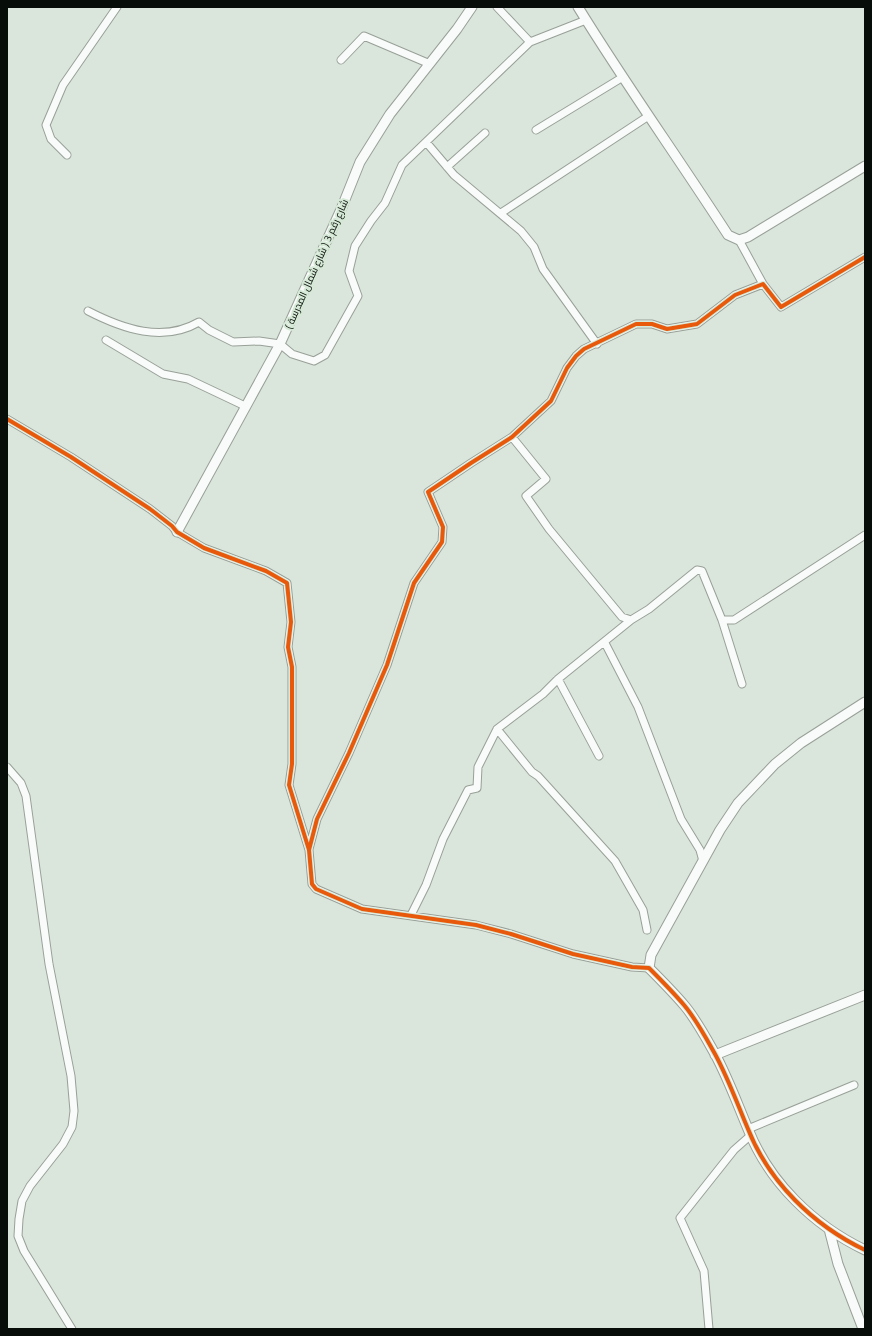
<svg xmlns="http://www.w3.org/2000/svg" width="872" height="1336" font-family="Ubuntu,Cairo,sans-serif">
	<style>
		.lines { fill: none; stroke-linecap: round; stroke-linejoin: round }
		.minor-casing { stroke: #98a098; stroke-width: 9 }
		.tertiary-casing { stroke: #98a098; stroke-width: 11 }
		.minor { stroke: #f9fbfa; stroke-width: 7 }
		.tertiary { stroke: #f9fbfa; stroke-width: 9 }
		.cycleway-casing { stroke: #d6e9d7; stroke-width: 6 }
		.cycleway { stroke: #e8590c; stroke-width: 4 }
		.labels { text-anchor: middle; stroke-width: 4; stroke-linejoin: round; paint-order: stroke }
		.street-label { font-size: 10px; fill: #070d08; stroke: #d6e9d7 }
	</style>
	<rect width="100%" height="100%" fill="#dae5db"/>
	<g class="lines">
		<g class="minor-casing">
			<path id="minor" d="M497 7 530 42
				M341 60 364 36 430 64
				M536 130 623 77
				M426 142 454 175 521 231 534 247 543 269 597 344
				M67 155 51 139 46 125 63 85 117 7
				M447 167 485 133
				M501 213 647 117
				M739 240 763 284
				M88 311C123 329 163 343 199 322L209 330 233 342 259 341 280 344 292 354 314 361 325 355 358 296 349 271 355 246 371 221 385 203 402 165 530 42 586 20
				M106 340 163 374 188 379 245 406
				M7 419 71 457 150 509 172 526 177 532 204 548 266 571 287 583 291 622 288 647 292 667V764L289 785 309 850 312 884 316 889 362 909 476 925 511 934 573 954 632 967 649 968
				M512 437 546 479 526 496 549 529 622 617 631 620 649 609 697 570 702 571 722 620 742 684
				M722 620H734L865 535
				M605 643 638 707 681 819 700 850 703 861
				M558 679 599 756
				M497 729 532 772 538 776 615 861 643 910 647 930
				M7 767 21 783 26 796 49 964 71 1076 74 1111 72 1127 63 1144 30 1186 22 1201 19 1219 18 1236 24 1251 72 1329
				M309 849 317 819 349 753 387 665 414 583 442 542 443 527 428 492 471 463 512 437 551 401 567 368 576 356 584 349 636 324H652L667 329 697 324 735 295 763 284 781 307 865 257
				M411 915 426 885 443 839 468 790 477 788 478 767 497 729 543 694 558 679 631 620
				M748 1129 854 1085
				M709 1329 704 1271 680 1218 734 1150 751 1135"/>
		</g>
		<g class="tertiary-casing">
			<path id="tertiary" d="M578 7C626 85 679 159 728 235L739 240 748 237 865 166
				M177 532 280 344 342 207 360 162 390 114 457 29 472 7
				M865 702 801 743 775 764 738 803 720 830 651 955 649 968C661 980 673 992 684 1005 696 1019 706 1038 715 1054 728 1078 737 1103 748 1129 769 1182 813 1225 865 1250
				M715 1055 865 995
				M829 1229 838 1264 863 1329"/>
		</g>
		<use href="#minor" class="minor"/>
		<use href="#tertiary" class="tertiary"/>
		<g class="cycleway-casing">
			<path id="cycleway" d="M7 419 71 457 150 509 172 526 177 532 204 548 266 571 287 583 291 622 288 647 292 667V764L289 785 309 850 312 884 316 889 362 909 476 925 511 934 573 954 632 967 649 968C661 980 673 992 684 1005 696 1019 706 1038 715 1054 728 1078 737 1103 748 1129 769 1182 813 1225 865 1250
				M309 850 317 819 349 753 387 665 414 583 442 542 443 527 428 492 471 463 512 437 551 401 567 368 576 356 584 349 636 324H652L667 329 697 324 735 295 763 284 781 307 865 257"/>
		</g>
		<use href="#cycleway" class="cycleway"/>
	</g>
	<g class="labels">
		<g class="street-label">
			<text transform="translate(316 264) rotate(-66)" y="4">شارع رقم 3 ( شارع شمال المدرسة )</text>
		</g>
	</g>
	<rect width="872" height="1336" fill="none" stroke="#070d08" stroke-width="16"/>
</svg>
